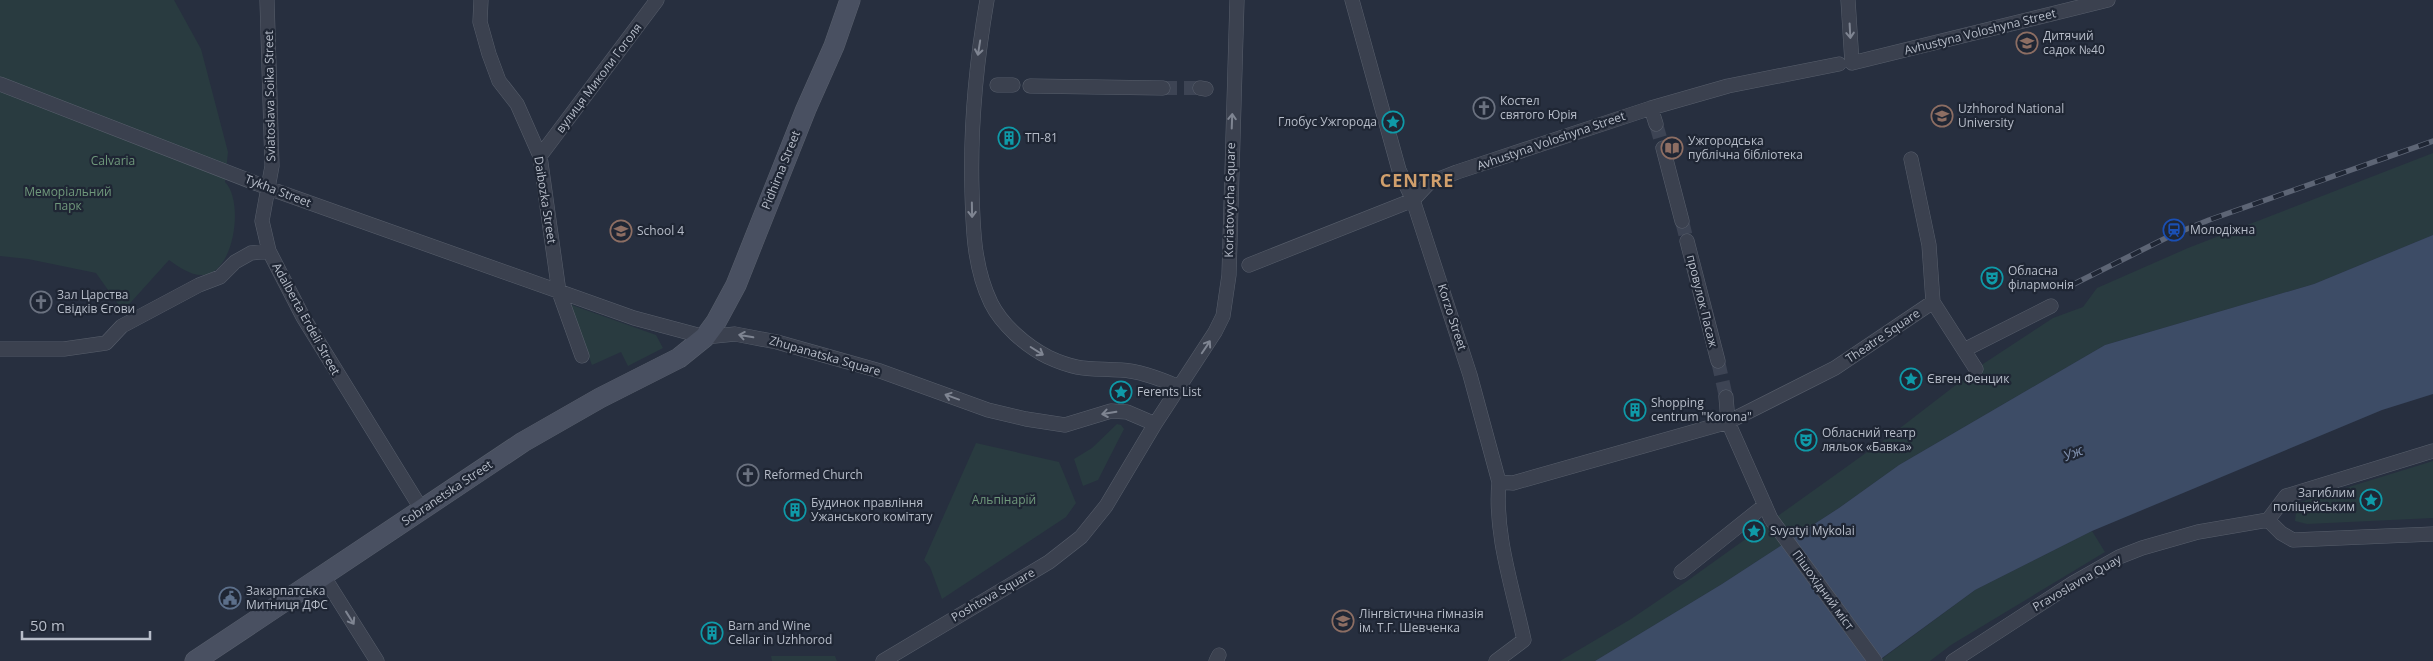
<svg xmlns="http://www.w3.org/2000/svg" width="2433" height="661" font-family="'Open Sans',sans-serif">
	<style>
		.green { fill: #293b40 }
		.water { fill: #3d4c66 }
		.lines { fill: none; stroke-linecap: round; stroke-linejoin: round }
		.street-tunnel { stroke: #3d4454; stroke-width: 14; stroke-dasharray: 14 7; stroke-linecap: butt }
		.street-casing { stroke: #585f6c; stroke-width: 15 }
		.secondary-casing { stroke: #585f6c; stroke-width: 21 }
		.street { stroke: #3b414f; stroke-width: 14 }
		.secondary { stroke: #495061; stroke-width: 20 }
		.rail-casing { stroke: #5d6575; stroke-width: 5.5 }
		.rail { stroke: #1f2634; stroke-width: 4; stroke-dasharray: 11; stroke-linecap: butt }
		.oneway { stroke: #7f8592 }
		.labels { text-anchor: middle; stroke-width: 4.5; stroke-linejoin: round; paint-order: stroke }
		.street-label { font-size: 12px; fill: #b7bdc9; stroke: #1f2634 }
		.poi-label { font-size: 12px; fill: #b7bdc9; stroke: #1f2634; text-anchor: start }
		.park-label { font-size: 12px; fill: #70997c; stroke: #1f2634 }
		.water-label { font-size: 14px; font-style: italic; fill: #8091af; stroke: #1f2634 }
		.district-label { font-size: 18px; font-weight: bold; letter-spacing: 1px; fill: #d09f6c; stroke: #1f2634 }
	</style>
	<rect width="100%" height="100%" fill="#272f3f"/>
	<path class="green" d="M0 0H174L201 49 228 152 225 182C244 200 235 272 204 275 191 276 179 267 169 260L123 311 96 273 28 259 0 256Z
		M2433 153V235L2314 284 2105 345 1899 465 1839 508 1722 584 1595 661H1560L1631 619 1687 581 1891 435 1983 364 2053 318 2083 307 2097 288 2188 248Z
		M569 304 656 335 663 348 628 366 621 352 592 365Z
		M1117 424 1121 425 1124 429 1098 480 1083 486 1074 459 1092 448Z
		M976 443 1059 462 1076 503 1066 517 942 599 930 567 924 560Z
		M2433 461V518L2307 524 2295 521 2297 503Z
		M2092 531 2105 552 1951 645 1930 661H1879L1975 590Z
		M771 656H835L837 661H772Z"/>
	<path class="water" d="M2433 235V394L2382 410 2092 531 1975 590 1878 661H1595L1722 584 1839 508 1899 465 2105 345 2314 284Z"/>
	<g class="lines">
		<path class="street-tunnel" d="M1163 88H1200
			M1656 124 1663 148
			M1682 221 1687 241
			M1718 361 1726 397"/>
		<g class="street-casing">
			<path id="street" d="M267 0 272 166 262 221 269 251 303 317 422 510
				M481 0 480 22 489 54 499 81 517 104 540 156 559 292 582 356
				M987 0C976 64 970 127 972 192 973 230 974 268 991 303 1002 325 1026 346 1048 357 1078 371 1089 368 1121 370 1140 371 1161 379 1179 387
				M1352 0 1399 170 1413 200 1470 375 1499 482C1494 534 1513 589 1524 640L1496 661
				M1848 0 1852 63 2108 0
				M0 84 268 188 634 318 705 337 735 334 777 342 880 371 988 410 1026 419 1065 425 1111 411 1127 412 1155 424
				M997 85H1013
				M1030 86 1163 88
				M1200 88 1206 89
				M1651 108 1656 124
				M1663 148 1682 221
				M540 156 657 0
				M1687 241 1718 361
				M1249 265 1413 200 1429 183 1457 172 1651 108 1728 86 1839 64
				M1933 302 1976 369
				M0 349H64L106 343 122 326 199 285 220 277 235 262 251 253 269 251
				M1964 350 2051 306
				M1726 397 1728 422 1771 519 1875 661
				M1499 482 1513 483 1728 422 1835 368 1933 302 1929 245 1911 159
				M2268 520 2286 496 2433 451
				M1681 572 1765 505
				M324 577 377 661
				M883 661 1049 562 1081 537 1106 506 1155 424 1215 332 1223 316 1229 275 1237 0
				M1216 661 1219 655
				M1953 661 2073 583 2119 557 2142 548 2198 532 2268 520 2281 533 2293 540 2433 534"/>
		</g>
		<g class="secondary-casing">
			<path id="secondary" d="M195 661 523 442 600 398 679 358 705 337 716 322 736 285 806 109 834 46 850 0"/>
		</g>
		<use href="#street" class="street"/>
		<use href="#secondary" class="secondary"/>
		<g class="rail-casing">
			<path id="rail" d="M2072 285 2172 235 2209 220 2433 141"/>
		</g>
		<use href="#rail" class="rail"/>
	</g>
	<defs><path id="oneway-shaft" d="M-6 0H5M1.5-3L5.5 0L1.5 3" fill="none" stroke-width="1.6" stroke-linecap="round" stroke-linejoin="round" transform="scale(1.25)"/></defs>
	<g class="oneway">
		<use href="#oneway-shaft" transform="translate(1850 31) rotate(87)"/>
		<use href="#oneway-shaft" transform="translate(979 48) rotate(99)"/>
		<use href="#oneway-shaft" transform="translate(1232 121) rotate(-88)"/>
		<use href="#oneway-shaft" transform="translate(972 210) rotate(89)"/>
		<use href="#oneway-shaft" transform="translate(746 336) rotate(-170)"/>
		<use href="#oneway-shaft" transform="translate(1206 347) rotate(-56)"/>
		<use href="#oneway-shaft" transform="translate(1037 351) rotate(32)"/>
		<use href="#oneway-shaft" transform="translate(952 397) rotate(-160)"/>
		<use href="#oneway-shaft" transform="translate(1109 413) rotate(171)"/>
		<use href="#oneway-shaft" transform="translate(350 618) rotate(58)"/>
	</g>
	<defs>
		<g id="school-ring" transform="scale(1.125)"><circle r="9.5" fill="#1f2634" stroke="#8d6e63" stroke-width="1.5"/><path d="M0-5L7-2L0 1L-7-2ZM-4 1L0 2.5L4 1V4Q0 6-4 4Z" fill="#8d6e63"/></g>
		<g id="church-ring" transform="scale(1.125)"><circle r="9.5" fill="#1f2634" stroke="#6b7280" stroke-width="1.5"/><path d="M-1.2-6h2.4v3.5h3.3v2.4h-3.3V6h-2.4V-.1h-3.3v-2.4h3.3Z" fill="#6b7280"/></g>
		<g id="university-ring" transform="scale(1.125)"><circle r="9.5" fill="#1f2634" stroke="#8d6e63" stroke-width="1.5"/><path d="M0-5L7-2L0 1L-7-2ZM-4 1L0 2.5L4 1V4Q0 6-4 4Z" fill="#8d6e63"/></g>
		<g id="sight-ring" transform="scale(1.125)"><circle r="9.5" fill="#1f2634" stroke="#0f9aa8" stroke-width="1.5"/><path d="M0-6L1.8-2.2L6-1.7L2.9 1.2L3.7 5.4L0 3.3L-3.7 5.4L-2.9 1.2L-6-1.7L-1.8-2.2Z" fill="#0f9aa8"/></g>
		<g id="building-ring" transform="scale(1.125)"><circle r="9.5" fill="#1f2634" stroke="#0f9aa8" stroke-width="1.5"/><path d="M-4-6H4V6H1V3H-1V6H-4ZM-2.5-4.3h1.7v1.8h-1.7ZM.8-4.3h1.7v1.8H.8ZM-2.5-1h1.7V.8h-1.7ZM.8-1h1.7V.8H.8Z" fill="#0f9aa8"/></g>
		<g id="library-ring" transform="scale(1.125)"><circle r="9.5" fill="#1f2634" stroke="#8d6e63" stroke-width="1.5"/><path d="M-6-4Q-3-5.5-.7-3.5V5Q-3 3-6 4ZM6-4Q3-5.5 .7-3.5V5Q3 3 6 4Z" fill="#8d6e63"/></g>
		<g id="station-ring" transform="scale(1.125)"><circle r="9.5" fill="#1f2634" stroke="#1a4fb4" stroke-width="1.5"/><path d="M-3-6H3Q5-6 5-4V2Q5 4 3 4L4.5 6H3L1.5 4h-3L-3 6H-4.5L-3 4Q-5 4-5 2V-4Q-5-6-3-6ZM-3.5-4v3h7v-3ZM-3.5 1v1.5H-2V1ZM2 1v1.5H3.5V1Z" fill="#1a4fb4"/></g>
		<g id="theatre-ring" transform="scale(1.125)"><circle r="9.5" fill="#1f2634" stroke="#0f9aa8" stroke-width="1.5"/><path d="M-5-5.5Q0-4 5-5.5V0Q5 5 0 6Q-5 5-5 0ZM-3.3-2.5H-1v1.5H-3.3ZM1-2.5H3.3v1.5H1ZM-2.8 1Q0 5.5 2.8 1Z" fill="#0f9aa8"/></g>
		<g id="civic-ring" transform="scale(1.125)"><circle r="9.5" fill="#1f2634" stroke="#5c6f8a" stroke-width="1.5"/><path d="M-.6-6.5H3V-4.5H.6V-3L4-1V1h2V6H-6V1h2V-1L-.6-3ZM-1.2 2.5V6h2.4V2.5Z" fill="#5c6f8a"/></g>
	</defs>
	<g fill-rule="evenodd">
		<use href="#school-ring" x="2027" y="43"/>
		<use href="#church-ring" x="1484" y="108"/>
		<use href="#university-ring" x="1942" y="116"/>
		<use href="#sight-ring" x="1393" y="122"/>
		<use href="#building-ring" x="1009" y="138"/>
		<use href="#library-ring" x="1672" y="148"/>
		<use href="#station-ring" x="2174" y="230"/>
		<use href="#school-ring" x="621" y="231"/>
		<use href="#theatre-ring" x="1992" y="278"/>
		<use href="#church-ring" x="41" y="302"/>
		<use href="#sight-ring" x="1911" y="379"/>
		<use href="#sight-ring" x="1121" y="392"/>
		<use href="#building-ring" x="1635" y="410"/>
		<use href="#theatre-ring" x="1806" y="440"/>
		<use href="#church-ring" x="748" y="475"/>
		<use href="#sight-ring" x="2371" y="500"/>
		<use href="#building-ring" x="795" y="510"/>
		<use href="#sight-ring" x="1754" y="531"/>
		<use href="#civic-ring" x="230" y="598"/>
		<use href="#school-ring" x="1343" y="621"/>
		<use href="#building-ring" x="712" y="633"/>
	</g>
	<g class="labels">
		<g class="street-label">
			<text transform="translate(1980 32) rotate(-14)" y="4">Avhustyna Voloshyna Street</text>
			<text transform="translate(599 78) rotate(-53)" y="4">вулиця Миколи Гоголя</text>
			<text transform="translate(270 96) rotate(-91)" y="4">Sviatoslava Soika Street</text>
			<text transform="translate(1551 141) rotate(-19)" y="4">Avhustyna Voloshyna Street</text>
			<text transform="translate(781 170) rotate(-68)" y="4">Pidhirna Street</text>
			<text transform="translate(278 191) rotate(21)" y="4">Tykha Street</text>
			<text transform="translate(545 200) rotate(81)" y="4">Daibozka Street</text>
			<text transform="translate(1230 200) rotate(-89)" y="4">Koriatovycha Square</text>
			<text transform="translate(1702 301) rotate(76)" y="4">провулок Пасаж</text>
			<text transform="translate(1452 317) rotate(72)" y="4">Korzo Street</text>
			<text transform="translate(306 319) rotate(61)" y="4">Adalberta Erdeli Street</text>
			<text transform="translate(1883 336) rotate(-34)" y="4">Theatre Square</text>
			<text transform="translate(825 356) rotate(16)" y="4">Zhupanatska Square</text>
			<text transform="translate(447 493) rotate(-34)" y="4">Sobranetska Street</text>
			<text transform="translate(2077 583) rotate(-30)" y="4">Pravoslavna Quay</text>
			<text transform="translate(1823 590) rotate(54)" y="4">Пішохідний міст</text>
			<text transform="translate(993 595) rotate(-30)" y="4">Poshtova Square</text>
		</g>
		<g class="poi-label">
			<text x="2043" y="40">Дитячий<tspan x="2043" dy="14">садок №40</tspan></text>
			<text x="1500" y="105">Костел<tspan x="1500" dy="14">святого Юрія</tspan></text>
			<text x="1958" y="113">Uzhhorod National<tspan x="1958" dy="14">University</tspan></text>
			<text x="1377" y="126" text-anchor="end">Глобус Ужгорода</text>
			<text x="1025" y="142">ТП-81</text>
			<text x="1688" y="145">Ужгородська<tspan x="1688" dy="14">публічна бібліотека</tspan></text>
			<text x="2190" y="234">Молодіжна</text>
			<text x="637" y="235">School 4</text>
			<text x="2008" y="275">Обласна<tspan x="2008" dy="14">філармонія</tspan></text>
			<text x="57" y="299">Зал Царства<tspan x="57" dy="14">Свідків Єгови</tspan></text>
			<text x="1927" y="383">Євген Фенцик</text>
			<text x="1137" y="396">Ferents List</text>
			<text x="1651" y="407">Shopping<tspan x="1651" dy="14">centrum "Korona"</tspan></text>
			<text x="1822" y="437">Обласний театр<tspan x="1822" dy="14">ляльок «Бавка»</tspan></text>
			<text x="764" y="479">Reformed Church</text>
			<text x="2355" y="497" text-anchor="end">Загиблим<tspan x="2355" dy="14">поліцейським</tspan></text>
			<text x="811" y="507">Будинок правління<tspan x="811" dy="14">Ужанського комітату</tspan></text>
			<text x="1770" y="535">Svyatyi Mykolai</text>
			<text x="246" y="595">Закарпатська<tspan x="246" dy="14">Митниця ДФС</tspan></text>
			<text x="1359" y="618">Лінгвістична гімназія<tspan x="1359" dy="14">ім. Т.Г. Шевченка</tspan></text>
			<text x="728" y="630">Barn and Wine<tspan x="728" dy="14">Cellar in Uzhhorod</tspan></text>
		</g>
		<g class="park-label">
			<text x="113" y="165">Calvaria</text>
			<text x="68" y="196">Меморіальний<tspan x="68" dy="14">парк</tspan></text>
			<text x="1004" y="504">Альпінарій</text>
		</g>
		<g class="water-label">
			<text transform="translate(2073 453) rotate(-21)" y="5">Уж</text>
		</g>
		<g class="district-label">
			<text x="1417" y="187">CENTRE</text>
		</g>
	</g>
	<path d="M22 631v8h128v-8" fill="none" stroke="#b7bdc9" stroke-width="2.5"/>
	<text x="30" y="631" font-size="15" fill="#b7bdc9" stroke="#1f2634" stroke-width="4" paint-order="stroke">50 m</text>
</svg>
